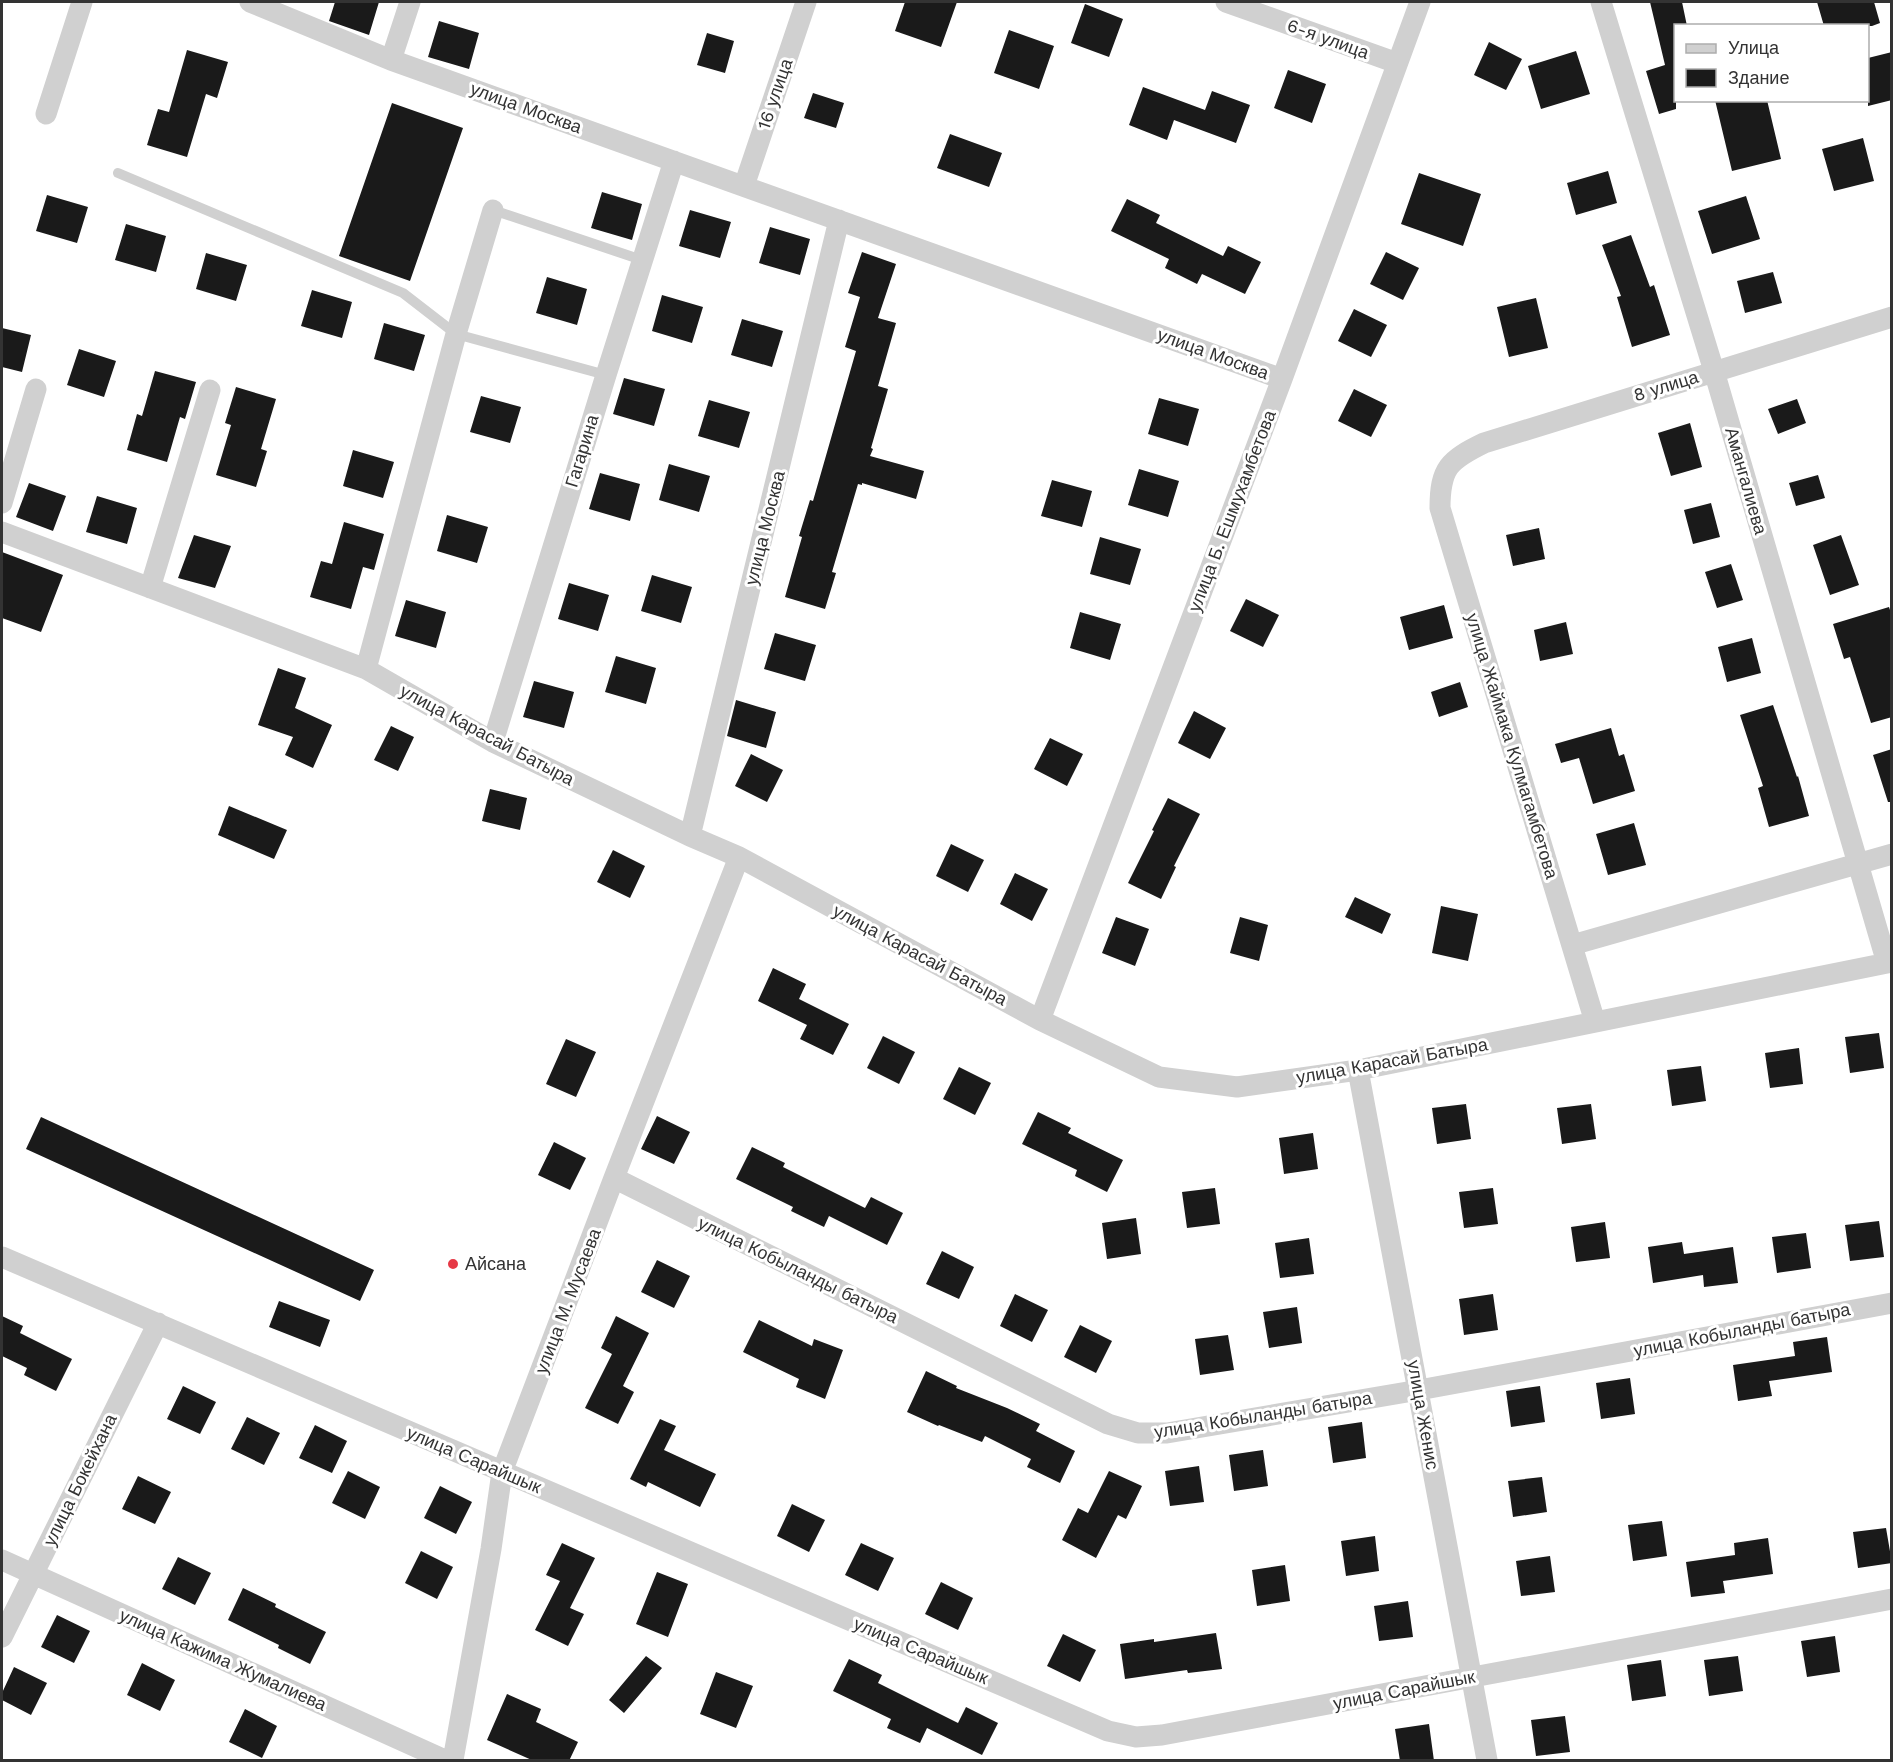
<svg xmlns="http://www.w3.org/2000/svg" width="1893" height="1762" font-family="'Work Sans',sans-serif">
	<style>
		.building { fill: #1a1a1a }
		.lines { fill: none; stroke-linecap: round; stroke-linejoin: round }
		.lane { stroke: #d0d0d0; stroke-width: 10 }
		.street { stroke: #d0d0d0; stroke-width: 21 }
		.poi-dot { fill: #e63946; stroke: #fff; stroke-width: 2 }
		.labels { text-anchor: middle; stroke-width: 6; stroke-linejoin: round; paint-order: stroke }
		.street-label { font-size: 18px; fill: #333; stroke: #fff }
		.poi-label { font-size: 18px; fill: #333; stroke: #fff; text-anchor: start }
	</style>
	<rect width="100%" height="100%" fill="#fff"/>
	<path class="building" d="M335 2H379L369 35 329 21Z
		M905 2H957L941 47 895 31Z
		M1650 2H1682L1687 26H1676V109L1659 114 1646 71 1665 65Z
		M1817 2H1874L1880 23 1872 26H1824Z
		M1085 4 1123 19 1109 57 1071 43Z
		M439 21 479 33 469 69 428 57Z
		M1009 30 1054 46 1039 89 994 73Z
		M707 33 734 41 725 73 697 65Z
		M1489 42 1522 59 1506 90 1474 75Z
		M187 50 228 62 217 98 206 94 187 157 147 145 158 109 169 112Z
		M1576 51 1590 94 1541 109 1528 66Z
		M1892 52V100L1868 106V58Z
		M1288 70 1326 84 1312 123 1274 108Z
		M1143 87 1205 110 1212 91 1250 105 1236 143 1174 120 1167 140 1129 125Z
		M813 93 844 103 836 128 804 118Z
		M1715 100H1767L1781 159 1732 171Z
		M392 103 463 128 410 281 339 256Z
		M950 134 1002 153 989 187 937 168Z
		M1863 138 1874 181 1834 191 1822 149Z
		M1608 171 1617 203 1576 215 1567 183Z
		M1419 173 1481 194 1463 246 1401 224Z
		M602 192 642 204 632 240 591 228Z
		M47 195 88 207 77 243 36 231Z
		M1746 196 1760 239 1712 254 1698 211Z
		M1127 199 1160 215 1156 223 1223 256 1228 246 1261 262 1245 294 1202 274 1197 284 1165 268 1169 259 1111 231Z
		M690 210 731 222 720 258 679 246Z
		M126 224 166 236 156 272 115 260Z
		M770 227 810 239 800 275 759 263Z
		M1631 235 1650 287 1654 285 1670 335 1632 347 1617 297 1621 296 1602 245Z
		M862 252 896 264 878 318 896 323 878 386 888 389 871 448 873 449 870 456 924 471 916 499 862 483V485L858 484 832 572 836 573 825 609 785 597 802 537 799 536 810 500 813 501 856 351 845 347 860 297 848 293Z
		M1386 252 1419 268 1403 300 1370 284Z
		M206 253 247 265 236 301 196 289Z
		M1773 272 1782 303 1745 313 1737 281Z
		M547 277 587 289 577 325 536 313Z
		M312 290 352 302 342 338 301 326Z
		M662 295 703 307 692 343 652 331Z
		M1536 298 1548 348 1509 357 1497 307Z
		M1354 309 1387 325 1371 357 1338 341Z
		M742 319 783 331 772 367 731 355Z
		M384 323 425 335 414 371 374 359Z
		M2 328 31 335 22 372 2 367Z
		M79 349 116 361 104 397 67 385Z
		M155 371 196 382 185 419 180 417 167 462 127 450 137 414 142 416Z
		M624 378 665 389 654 426 613 414Z
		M236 387 276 399 261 449 267 451 256 487 216 475 231 425 225 423Z
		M1354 389 1387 405 1371 437 1338 421Z
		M481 396 521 407 510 443 470 432Z
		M1159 398 1199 409 1188 446 1148 434Z
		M1797 399 1806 423 1778 434 1768 409Z
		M709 400 750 412 739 448 698 436Z
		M1690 423 1702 467 1671 476 1658 433Z
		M353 450 394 462 383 498 343 486Z
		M669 464 710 476 699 512 659 500Z
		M1139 469 1179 481 1168 517 1128 505Z
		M600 473 640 484 630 521 589 509Z
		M1818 475 1825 498 1796 506 1789 483Z
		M1052 480 1092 491 1082 527 1041 516Z
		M29 483 66 496 53 531 16 517Z
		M97 496 137 508 127 544 86 532Z
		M1711 503 1720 537 1693 544 1684 510Z
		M447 515 488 527 477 563 437 551Z
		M344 522 384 534 374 570 363 567 351 609 310 597 321 561 332 564Z
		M1539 528 1545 559 1513 566 1506 535Z
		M194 535 231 546 215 588 178 578Z
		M1841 535 1859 585 1830 595 1813 545Z
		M1100 537 1141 549 1130 585 1090 574Z
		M2 552 63 575 41 632 2 618Z
		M1731 564 1743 600 1717 608 1705 572Z
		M652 575 692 587 681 623 641 611Z
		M569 583 609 595 598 631 558 619Z
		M1246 599 1279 615 1263 647 1230 631Z
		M406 600 446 612 436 648 395 636Z
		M1444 605 1453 638 1409 650 1400 617Z
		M1889 607 1892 616V717L1871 723 1850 657 1844 659 1833 624Z
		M1080 612 1121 624 1110 660 1070 648Z
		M1566 622 1573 654 1540 661 1534 630Z
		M775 633 816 645 805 681 764 669Z
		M1752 638 1761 673 1727 682 1718 647Z
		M616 656 656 668 646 704 605 692Z
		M278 668 306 678 295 708 332 725 313 768 285 755 293 737 258 725Z
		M534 681 574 692 564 728 523 717Z
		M1460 682 1468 707 1439 717 1431 692Z
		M736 700 776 712 766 748 727 736Z
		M1773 705 1797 777 1798 776 1809 816 1769 827 1758 788 1763 786 1740 715Z
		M1194 711 1226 728 1210 759 1178 743Z
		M391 726 414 737 398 771 374 760Z
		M1611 728 1619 756 1624 754 1635 791 1593 804 1579 758 1561 763 1555 744Z
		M1050 738 1083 754 1067 786 1034 769Z
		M1892 749V802H1888L1873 755Z
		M751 754 783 770 767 802 735 786Z
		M490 789 527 798 520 830 482 821Z
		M1168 798 1200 814 1174 866 1176 867 1161 899 1128 883 1154 831 1152 830Z
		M229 806 287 830 274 859 218 835Z
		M1634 823 1646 865 1608 875 1596 834Z
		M951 844 984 860 968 892 936 876Z
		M613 850 645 866 630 898 597 882Z
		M1015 873 1048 889 1032 921 1000 904Z
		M1355 897 1391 914 1382 934 1345 917Z
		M1441 906 1478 914 1468 961 1432 953Z
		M1116 917 1149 929 1135 966 1102 953Z
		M1240 917 1268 925 1259 961 1230 953Z
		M773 968 806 984 799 999 849 1024 833 1055 800 1039 807 1025 758 1001Z
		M1879 1033 1884 1068 1850 1073 1845 1037Z
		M883 1036 915 1052 899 1084 867 1068Z
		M566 1039 596 1052 576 1097 546 1084Z
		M1799 1048 1803 1084 1770 1088 1765 1053Z
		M1701 1066 1706 1101 1672 1106 1667 1070Z
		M959 1067 991 1083 975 1115 943 1099Z
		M1466 1104 1471 1139 1437 1144 1432 1108Z
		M1591 1104 1596 1139 1562 1144 1557 1108Z
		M1038 1112 1071 1128 1068 1133 1123 1160 1107 1192 1075 1176 1077 1170 1022 1144Z
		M657 1116 690 1132 674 1164 641 1149Z
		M41 1117 374 1270 360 1301 26 1149Z
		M1313 1133 1318 1169 1284 1174 1279 1138Z
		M554 1142 586 1158 570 1190 538 1175Z
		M752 1147 785 1163 783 1167 865 1208 871 1197 903 1213 887 1245 829 1216 824 1227 791 1211 793 1207 736 1179Z
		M1215 1188 1220 1224 1187 1228 1182 1192Z
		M1493 1188 1498 1224 1464 1228 1459 1192Z
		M1136 1218 1141 1254 1107 1259 1102 1223Z
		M1879 1221 1884 1257 1850 1261 1845 1225Z
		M1605 1222 1610 1258 1576 1262 1571 1227Z
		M1806 1233 1811 1268 1777 1273 1772 1237Z
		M1309 1238 1314 1274 1280 1278 1275 1243Z
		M1682 1242 1684 1254 1733 1247 1738 1283 1704 1287 1703 1275 1653 1283 1648 1247Z
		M942 1251 974 1267 959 1299 926 1284Z
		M657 1260 690 1276 674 1308 641 1292Z
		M1015 1294 1048 1310 1032 1342 1000 1326Z
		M1493 1294 1498 1330 1464 1335 1459 1299Z
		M279 1301 330 1320 320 1347 269 1327Z
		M1297 1307 1302 1343 1269 1348 1263 1312Z
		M2 1316 23 1326 20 1333 72 1359 56 1391 24 1375 27 1368 2 1356Z
		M616 1316 649 1333 623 1386 634 1392 618 1424 585 1408 612 1354 601 1348Z
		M759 1320 812 1346 814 1339 843 1350 825 1399 796 1387 799 1379 743 1352Z
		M1080 1325 1112 1341 1096 1373 1064 1357Z
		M1228 1335 1234 1370 1200 1375 1195 1339Z
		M1827 1337 1832 1372 1769 1381 1772 1396 1738 1401 1733 1365 1795 1356 1793 1342Z
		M926 1371 957 1386 956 1388 1007 1408 1040 1424 1036 1431 1075 1451 1060 1483 1027 1467 1031 1459 985 1436 982 1442 939 1425 938 1426 907 1412Z
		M1630 1378 1635 1414 1601 1419 1596 1383Z
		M183 1386 216 1402 200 1434 167 1419Z
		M1540 1386 1545 1422 1511 1427 1506 1391Z
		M247 1417 280 1433 264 1465 231 1449Z
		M660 1419 676 1426 664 1450 716 1474 700 1507 648 1482 646 1487 630 1479Z
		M1362 1422 1366 1458 1333 1463 1328 1427Z
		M315 1425 347 1441 332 1473 299 1458Z
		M1263 1450 1268 1486 1234 1491 1229 1455Z
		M1199 1466 1204 1502 1170 1506 1165 1471Z
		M348 1471 380 1487 365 1519 332 1503Z
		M1109 1471 1142 1486 1126 1519 1118 1515 1096 1558 1062 1540 1078 1508 1088 1513Z
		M138 1476 171 1492 155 1524 122 1509Z
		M1542 1477 1547 1512 1513 1517 1508 1481Z
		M440 1486 472 1502 456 1534 424 1518Z
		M792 1504 825 1520 809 1552 777 1536Z
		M1662 1521 1667 1556 1633 1561 1628 1525Z
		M1886 1528 1892 1563 1858 1568 1853 1532Z
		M1375 1536 1379 1571 1346 1576 1341 1541Z
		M1768 1538 1773 1574 1723 1581 1725 1593 1691 1597 1686 1562 1735 1555 1734 1543Z
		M562 1543 595 1558 570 1608 584 1614 568 1646 535 1630 560 1581 546 1575Z
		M861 1543 894 1558 878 1591 845 1575Z
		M421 1551 453 1567 437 1599 405 1583Z
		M1550 1556 1555 1592 1521 1596 1516 1561Z
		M178 1557 211 1573 195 1605 162 1589Z
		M1285 1565 1290 1601 1257 1606 1252 1570Z
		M657 1572 688 1584 668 1637 636 1624Z
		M941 1582 973 1598 958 1630 925 1614Z
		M243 1588 276 1604 275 1607 326 1632 310 1664 278 1648 279 1645 228 1620Z
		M1408 1601 1413 1637 1379 1641 1374 1606Z
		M57 1615 90 1631 74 1663 41 1647Z
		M1216 1633 1222 1669 1188 1673 1187 1670 1125 1679 1120 1644 1154 1639V1642Z
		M1063 1634 1096 1650 1080 1682 1047 1666Z
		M1835 1636 1840 1672 1807 1677 1801 1641Z
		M646 1656 662 1668 624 1713 609 1700Z
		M1738 1656 1743 1691 1709 1696 1704 1660Z
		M849 1659 882 1675 878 1683 958 1723 966 1707 998 1723 982 1755 927 1728 920 1743 887 1728 891 1719 833 1691Z
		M1661 1660 1666 1696 1632 1701 1627 1665Z
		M142 1663 175 1680 160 1711 127 1695Z
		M14 1667 47 1683 31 1715 2 1700V1693Z
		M716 1672 753 1686 736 1728 700 1714Z
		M507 1694 541 1709 536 1722 578 1742 569 1761H534L487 1740Z
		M245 1709 277 1726 262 1758 229 1742Z
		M1565 1716 1570 1752 1536 1756 1531 1720Z
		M1429 1724 1434 1761H1400L1395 1729Z"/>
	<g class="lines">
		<path class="lane" d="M118 173 403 293 456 334 606 375
			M493 210 642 260"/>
		<path class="street" d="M250 2 391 60 1282 379
			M1226 2 1397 63
			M1601 2 1714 371 1887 963
			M391 60 410 2
			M46 114 82 2
			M744 186 806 2
			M2 503 36 389
			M2 532 366 669 493 742 690 836 739 857 1040 1020 1159 1077 1237 1087 1358 1070 1892 962
			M150 588 210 390
			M366 669 456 334 493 210
			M493 742 606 375 674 161
			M690 836 839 220
			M1572 945 1892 854
			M1040 1020 1282 379 1420 2
			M1595 1022 1440 508C1440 468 1449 460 1484 443L1892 317
			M1358 1070 1487 1760
			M614 1178 1108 1424 1138 1433H1167L1419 1390 1892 1303
			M2 1257 1108 1731 1136 1737 1162 1735 1892 1599
			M2 1560 445 1760
			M2 1637 158 1323
			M453 1760 491 1549 502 1472 614 1178 739 857"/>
	</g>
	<circle class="poi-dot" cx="453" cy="1264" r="6"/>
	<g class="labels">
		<g class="street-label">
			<text transform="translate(1328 39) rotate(20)" y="6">6-я улица</text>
			<text transform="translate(775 94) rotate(-71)" y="6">16 улица</text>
			<text transform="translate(526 108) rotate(20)" y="6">улица Москва</text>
			<text transform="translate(1213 354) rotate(20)" y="6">улица Москва</text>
			<text transform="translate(1666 386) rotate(-17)" y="6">8 улица</text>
			<text transform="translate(582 451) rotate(-73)" y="6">Гагарина</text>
			<text transform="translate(1746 481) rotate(74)" y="6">Амангалиева</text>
			<text transform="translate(1232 511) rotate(-69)" y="6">улица Б. Ешмухамбетова</text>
			<text transform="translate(765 528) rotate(-76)" y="6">улица Москва</text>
			<text transform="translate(487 735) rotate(28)" y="6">улица Карасай Батыра</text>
			<text transform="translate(1512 746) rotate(73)" y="6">улица Жаймака Кулмагамбетова</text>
			<text transform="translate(920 955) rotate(28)" y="6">улица Карасай Батыра</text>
			<text transform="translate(1392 1061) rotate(-10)" y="6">улица Карасай Батыра</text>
			<text transform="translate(798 1270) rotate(26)" y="6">улица Кобыланды батыра</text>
			<text transform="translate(568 1301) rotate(-69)" y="6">улица М. Мусаева</text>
			<text transform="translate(1742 1330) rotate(-11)" y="6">улица Кобыланды батыра</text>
			<text transform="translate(1263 1415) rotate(-9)" y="6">улица Кобыланды батыра</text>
			<text transform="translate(1423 1415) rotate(80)" y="6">улица Женис</text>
			<text transform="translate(474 1460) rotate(23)" y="6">улица Сарайшык</text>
			<text transform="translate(80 1480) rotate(-64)" y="6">улица Бокейхана</text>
			<text transform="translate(921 1651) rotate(23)" y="6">улица Сарайшык</text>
			<text transform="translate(223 1660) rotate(24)" y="6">улица Кажима Жумалиева</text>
			<text transform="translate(1404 1690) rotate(-11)" y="6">улица Сарайшык</text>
		</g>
		<g class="poi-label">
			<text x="465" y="1270">Айсана</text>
		</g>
	</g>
	<rect width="1893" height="1762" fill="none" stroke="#333333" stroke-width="6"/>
	<rect x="1674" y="24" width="195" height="78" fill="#ffffff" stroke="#adadad" stroke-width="1.5"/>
	<rect x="1686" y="44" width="30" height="9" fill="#d0d0d0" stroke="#adadad" stroke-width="1.5"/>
	<text x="1728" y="54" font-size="18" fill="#333333">Улица</text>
	<rect x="1686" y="69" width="30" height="18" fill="#1a1a1a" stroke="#adadad" stroke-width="1.5"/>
	<text x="1728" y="84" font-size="18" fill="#333333">Здание</text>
</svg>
